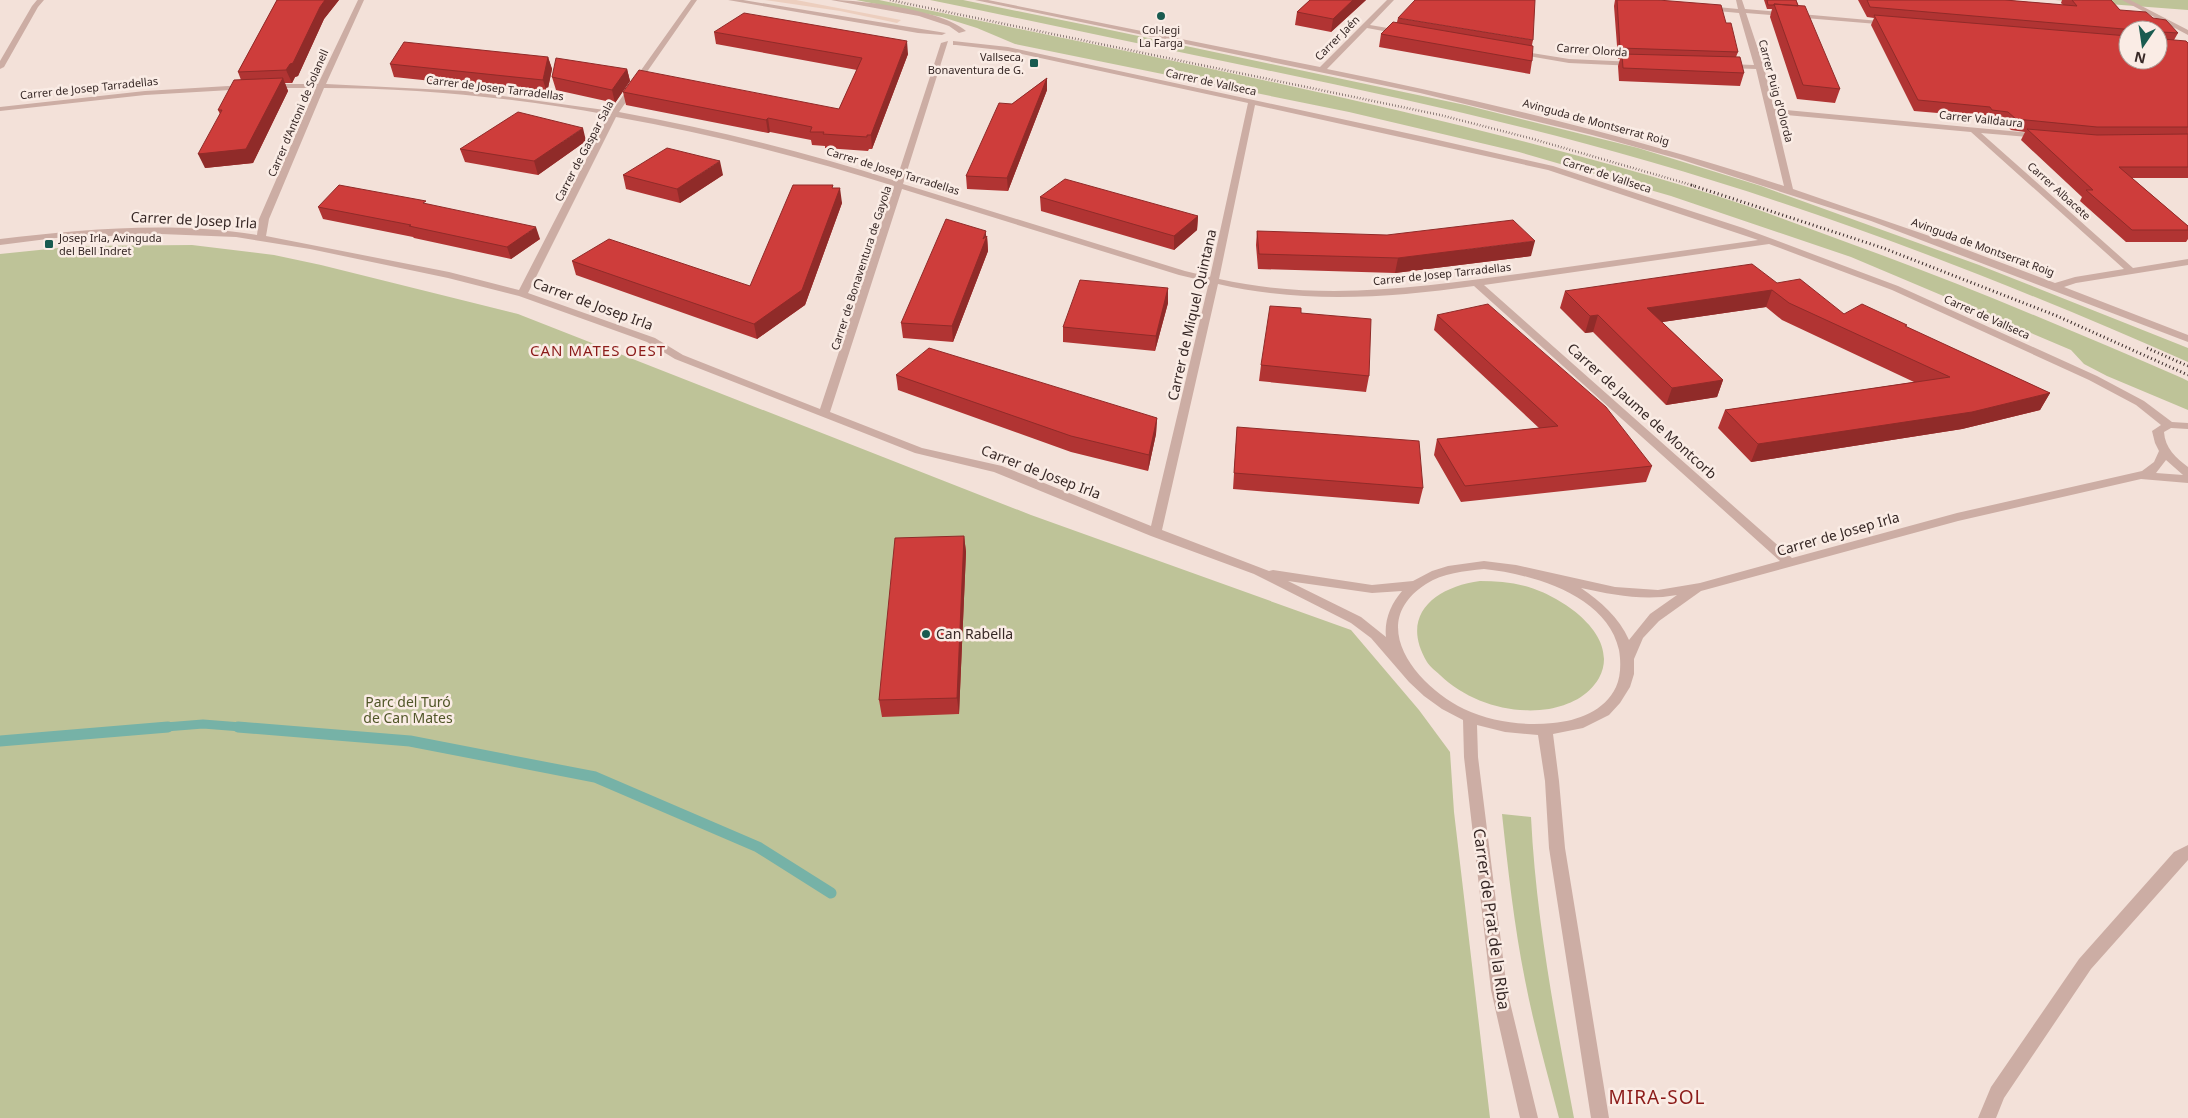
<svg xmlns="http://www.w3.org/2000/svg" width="2188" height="1118" font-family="'Noto Sans',sans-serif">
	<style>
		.green { fill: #bec398 }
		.plaza { fill: #eccebe }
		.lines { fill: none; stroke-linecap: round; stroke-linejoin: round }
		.stream-far1 { stroke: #76b2a7; stroke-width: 9 }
		.stream { stroke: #76b2a7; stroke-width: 11 }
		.minor { fill: #ccada4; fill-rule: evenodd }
		.rail-far1 { stroke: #372826; stroke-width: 2.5; stroke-dasharray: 0.5 2.5; stroke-linecap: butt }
		.rail { stroke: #372826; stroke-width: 3; stroke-dasharray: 1 3; stroke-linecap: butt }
		.wall { fill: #b13433; fill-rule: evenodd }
		.shaded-wall { fill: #902b29 }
		.building { fill: #ce3d3b; stroke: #902b29 }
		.poi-dot { fill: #195b50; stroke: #faece5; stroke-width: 2 }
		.labels { text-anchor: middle; stroke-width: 5; stroke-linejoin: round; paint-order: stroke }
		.far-poi-label { font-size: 11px; fill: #372826; stroke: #faece5 }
		.far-street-label { font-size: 11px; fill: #372826; stroke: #faece5 }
		.street-label { font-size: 14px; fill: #372826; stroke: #faece5 }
		.poi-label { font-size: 14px; fill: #372826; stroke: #faece5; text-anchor: start }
		.park-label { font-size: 14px; fill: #505628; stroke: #faece5 }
		.neighbourhood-label { font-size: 15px; letter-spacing: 1px; fill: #8b1b19; stroke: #faece5 }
		.near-street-label { font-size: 16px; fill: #372826; stroke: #faece5 }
		.near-quarter-label { font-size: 19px; letter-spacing: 1px; fill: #8b1b19; stroke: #faece5 }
	</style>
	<rect width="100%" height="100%" fill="#f3e1d9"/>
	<path class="green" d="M856 0H879C1153 57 1429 109 1698 190 1748 205 1797 224 1846 242 1960 283 2071 330 2182 378L2188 381V410L2107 376 2084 364 2071 350 1851 257 1671 196 1519 152 1349 112 1015 44 977 28 942 17Z
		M930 0H963L1096 27 1465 105 1638 148 1761 186 1979 265 2188 348V362C2013 285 1835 215 1651 162 1524 125 1395 97 1266 70 1154 47 1042 23 930 0Z
		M2055 0H2188V10Z
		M192 245 274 255 321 265 518 314 1031 515 1351 630 1419 710 1450 752 1454 812 1490 1118H0V254L78 246Z
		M1480 581C1495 581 1510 582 1525 586 1560 595 1622 635 1599 678 1588 697 1569 705 1549 709 1511 715 1468 702 1440 675 1436 671 1430 667 1427 662 1399 615 1435 587 1480 581Z
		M1502 814 1531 817C1536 919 1555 1018 1574 1118H1559C1547 1072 1534 1027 1525 980 1514 925 1508 869 1502 814Z"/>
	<path class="plaza" d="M765 0H796L901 20 897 23 840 11Z"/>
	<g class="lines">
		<path class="stream-far1" d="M153 728 203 724 254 728"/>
		<path class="stream" d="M238 727 410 741 595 777 758 847 831 893
			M0 741 168 727"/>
		<path class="minor" d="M37 0H44L38 7 4 67 0 69V61L32 6Z
			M358 0H364L326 84 465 91 612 111 691 0H697L619 112C713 129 805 152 896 181L941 43 948 41 903 184 1185 271 1210 277 1248 103 1008 51 956 45H953V41L1008 47 1425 137 1553 166 1743 228 1898 286 2097 376 2144 401 2172 422 2188 423V429L2171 428 2164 432C2165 448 2176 458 2188 467V483L2141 479 1958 521 1701 591 1659 621 1643 638 1634 659V674L1630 687 1620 703 1609 715 1583 728 1553 734 1559 781 1565 848 1609 1118H1591L1549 848 1545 781 1538 735 1505 732 1477 725 1478 757 1507 990 1538 1118H1520L1491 990 1464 757 1463 720 1442 709 1424 696 1409 682 1371 638 1351 623 1254 574 1151 536 994 472 915 453 675 359 647 342 519 296 448 278 310 249 236 237 161 234 55 238 0 245V239C82 229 175 221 257 235L259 219 316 88H270L266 86 270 84H318ZM324 88C419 88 516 98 609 115L519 290 449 272 266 236 269 219ZM1255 105 1548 170 1758 240C1680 251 1603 262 1525 273 1420 287 1324 302 1219 279ZM616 117C711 134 803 157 894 186L820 409 683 355 655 338 528 293ZM902 189 1179 275 1209 282 1151 526 1002 466 922 448 830 412ZM1769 244 1892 290 2089 380 2136 405 2161 425 2152 431 2155 443 2159 451 2154 462 2142 471 1957 513 1792 558 1484 285ZM1218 284C1304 304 1388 298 1474 286L1780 561 1700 583 1658 590 1615 587 1516 565 1484 561 1448 566 1432 571 1413 581 1372 585 1273 570 1269 571 1162 530ZM2166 460 2183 475 2156 473ZM1484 569C1532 574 1607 595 1619 650 1621 662 1621 676 1616 687 1605 711 1577 721 1553 723 1523 726 1492 722 1464 709 1418 687 1364 624 1426 584 1443 573 1464 571 1484 569ZM1288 581 1372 593 1402 591C1391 604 1384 620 1386 637L1361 617ZM1581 588C1613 595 1644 601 1677 595L1650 614 1629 640C1619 617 1601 602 1581 588Z
			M728 0H743L946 33 942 35 918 33Z
			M831 0C862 0 943 10 966 31L959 33 949 26 919 16Z
			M975 0H988L1320 67 1387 0H1394L1370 25 1405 31V35L1367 28 1327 69C1481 100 1634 137 1784 186L1756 69 1727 68 1723 66 1727 64 1754 65 1739 13 1707 10 1704 8 1707 6 1738 9 1736 0H1742L1745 9 1891 22 1892 23 1889 25 1746 13 1764 67 1774 109 2043 134V138H2040L1981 133 2133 268 2188 259V265L2076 283 2064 287 2188 335V342L1871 221 1679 159 1592 135 1420 93ZM1775 114 1971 132 2124 269 2075 277 2055 283 1941 240 1793 189Z
			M2122 0H2130L2188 30V35Z
			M1513 50 1569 59 1635 62 1639 64 1635 66 1569 63 1516 54H1513Z
			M245 85H248V89L145 95 0 111V107L145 91Z
			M2188 845V860L2091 969 2004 1098 1996 1118H1978L1991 1087 2079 959 2174 852Z"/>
		<path class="rail-far1" d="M890 0 1440 115 1533 139 1695 186"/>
		<path class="rail" d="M1691 185 1883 248 2057 316 2188 375
			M2147 348 2188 366"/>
	</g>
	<path class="wall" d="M277 0H339L324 19 298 76 295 77 292 83H285L288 91 253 163 205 168 220 114 218 110 241 80 238 72Z
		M1310 0H1366L1331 32 1295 25 1297 12Z
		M1615 0H1658L1726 23 1738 52 1736 57 1744 73 1740 86 1619 81 1618 66 1620 59H1618L1614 6Z
		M1764 0H1796L1840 89 1835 103 1797 99 1770 17 1772 9H1767Z
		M1858 0H2005L2063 5 2061 3 2062 0H2111L2120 10 2153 18 2178 33 2174 40 2188 43V178H2132L2188 226V239L2186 242H2126L2080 201 2082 197 2021 140 2025 132 2011 130 2003 122 1987 121 1985 117 1914 111 1871 25 1874 18 1867 17ZM2128 30H2158L2128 60Z
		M1398 18 1533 40 1532 45V61L1530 74 1379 47 1381 34 1397 22Z
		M714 32 908 54 872 149H869L868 151 825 148V146L812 145 811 140 770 132 768 133 626 105 623 92 839 109 857 70 716 44Z
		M548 57 552 69 547 93 394 77 390 64Z
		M627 69 630 81 615 103 556 90 552 77Z
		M1047 78V90L1008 191 967 189 966 176 1012 104Z
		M586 141 538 175 465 162 460 149Z
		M623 175H723L680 203 626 189Z
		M834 188 842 203 805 305 757 339 576 275 572 261 750 286Z
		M1040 197 1198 216 1197 230 1174 250 1041 211Z
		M427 204 540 239 511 259 414 238 413 237 323 219 318 207Z
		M1257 231 1531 256 1395 273 1258 269 1256 245Z
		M987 236 988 251 953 342 903 338 901 323Z
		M1777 283 1844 314 1906 327 2050 393 2040 410 1962 429 1751 462 1718 428 1725 410 1914 382 1782 320 1766 307 1662 322 1723 380 1717 397 1666 405 1593 332 1585 333 1560 308 1565 291Z
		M1168 288V303L1155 351 1063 342V327Z
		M1301 313 1369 376 1366 392 1259 381 1261 365Z
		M1437 315 1652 466 1646 482 1461 502 1434 455 1437 439 1539 428 1434 330Z
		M896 375 1157 418 1156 434 1148 471 1071 452 898 390Z
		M1237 427 1423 488 1419 504 1233 489Z
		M964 536 966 552 959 714 882 717 879 700Z"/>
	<path class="shaded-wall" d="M325 0H339L324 19 298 76 295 77 292 83 286 70 320 7Z
		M1353 0H1366L1331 32 1333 19Z
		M907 41 908 54 872 149 871 135Z
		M548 57 552 69 547 93 543 80Z
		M627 69 630 81 615 103 612 90Z
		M283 78 288 91 253 163 205 168 198 154Z
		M1047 78V90L1008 191 1007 178Z
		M768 118 770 132 768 133 766 120Z
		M583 128 586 141 538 175 534 161Z
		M720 161 723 175 680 203 677 189Z
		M840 188 842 203 805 305 757 339 754 324Z
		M1198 216 1197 230 1174 250V236Z
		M536 227 540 239 511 259 507 247Z
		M986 231V238L987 236 988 251 953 342 952 326Z
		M1535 241 1531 256 1395 273 1398 258Z
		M1168 288V303L1155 351 1156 336Z
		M1772 290 1766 307 1642 325 1647 308Z
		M1598 315 1593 332 1585 333 1590 316Z
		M1723 380 1717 397 1666 405 1672 388Z
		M2050 393 2040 410 1962 429 1751 462 1758 444Z
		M1157 418 1156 434 1148 471 1149 455Z
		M964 536 966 552 959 714 957 698Z"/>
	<path class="building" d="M277 0H325L320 7 293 63 290 64 286 70 238 72Z
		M1310 0H1353L1333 19 1297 12Z
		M1415 0H1535L1533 40 1398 18Z
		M1617 0H1658L1721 5 1726 23H1731L1738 52 1620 48Z
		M1767 0H1796L1798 6 1774 4V5H1768Z
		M1867 0H2005L2077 6 2072 0H2111L2120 10 2146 12 2153 18 2166 20 2178 33 2162 32 2163 39 2186 41 2188 43V127H2097L2016 119 2008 112 1992 110 1990 107 1918 100 1874 15 2128 36V60H2158V30H2135L1870 7Z
		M1774 4 1805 6 1840 89 1803 85Z
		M744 13 907 41 871 135H867V137L823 134 824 132H810L812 127 768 118 766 120 623 92 639 70 839 109 862 58 714 32Z
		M1393 22 1533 46 1532 61 1381 34Z
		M404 42 548 57 543 80 390 64Z
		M1622 54 1740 57 1744 73 1623 68Z
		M556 58 627 69 612 90 552 77Z
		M283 78 246 149 198 154 222 110H218L234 80Z
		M1047 78 1007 178 966 176 999 103 1012 104Z
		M518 112 583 128 534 161 460 149Z
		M2027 129 2097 135 2188 134V167H2119L2188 226V230H2132L2086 190H2093Z
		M667 148 720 161 677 189 623 175Z
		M1065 179 1198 216 1174 236 1040 197Z
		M339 185 426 201 423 203 536 227 507 247 409 226 411 225 318 207Z
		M793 185H833L832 188H840L802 290 754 324 572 261 609 239 750 286Z
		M946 219 986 231 983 239 987 236 952 326 901 323Z
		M1513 220 1535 241 1398 258 1259 254 1257 231 1387 235Z
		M1752 264 1777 283 1800 279 1844 314 1862 304 1907 325 1905 326 2050 393 1972 412 1758 444 1725 410 1950 377 1789 303 1772 290 1647 308 1723 380 1672 388 1598 315 1590 316 1565 291Z
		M1080 280 1168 288 1156 336 1063 327Z
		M1488 304 1606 407 1652 466 1465 486 1437 439 1558 426 1437 315Z
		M1270 306 1301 308V313L1371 319 1369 376 1261 365Z
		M929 348 1157 418 1149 455 1071 436 896 375Z
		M1237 427 1419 441 1423 488 1234 473Z
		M964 536 957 698 879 700 895 538Z"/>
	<g class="poi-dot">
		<circle cx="1161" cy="16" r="5"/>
		<rect x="1029" y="58" width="10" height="10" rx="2.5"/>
		<rect x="44" y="239" width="10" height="10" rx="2.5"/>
		<circle cx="926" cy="634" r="5"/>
	</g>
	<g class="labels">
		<g class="far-poi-label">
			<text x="1161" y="34">Col·legi<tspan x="1161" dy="13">La Farga</tspan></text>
			<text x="1024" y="61" text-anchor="end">Vallseca,<tspan x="1024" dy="13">Bonaventura de G.</tspan></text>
			<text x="59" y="242" text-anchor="start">Josep Irla, Avinguda<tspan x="59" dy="13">del Bell Indret</tspan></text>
		</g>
		<g class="far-street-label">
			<text transform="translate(1337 38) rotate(-45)" y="4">Carrer Jaén</text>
			<text transform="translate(1592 50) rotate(4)" y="4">Carrer Olorda</text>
			<text transform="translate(1211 82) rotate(12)" y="4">Carrer de Vallseca</text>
			<text transform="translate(89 88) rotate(-6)" y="4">Carrer de Josep Tarradellas</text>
			<text transform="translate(495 88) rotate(7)" y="4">Carrer de Josep Tarradellas</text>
			<text transform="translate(1776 91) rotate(75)" y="4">Carrer Puig d'Olorda</text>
			<text transform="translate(298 113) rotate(-67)" y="4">Carrer d'Antoni de Solanell</text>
			<text transform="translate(1981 119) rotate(6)" y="4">Carrer Valldaura</text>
			<text transform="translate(1596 122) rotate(15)" y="4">Avinguda de Montserrat Roig</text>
			<text transform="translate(584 151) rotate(-62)" y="4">Carrer de Gaspar Sala</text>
			<text transform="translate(893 171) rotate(17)" y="4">Carrer de Josep Tarradellas</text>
			<text transform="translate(1607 175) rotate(18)" y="4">Carrer de Vallseca</text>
			<text transform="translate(2059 191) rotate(42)" y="4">Carrer Albacete</text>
			<text transform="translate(1983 247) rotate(20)" y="4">Avinguda de Montserrat Roig</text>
			<text transform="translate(861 268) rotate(-72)" y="4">Carrer de Bonaventura de Gayola</text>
			<text transform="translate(1442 274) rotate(-6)" y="4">Carrer de Josep Tarradellas</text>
			<text transform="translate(1987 317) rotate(24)" y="4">Carrer de Vallseca</text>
		</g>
		<g class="street-label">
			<text transform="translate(194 220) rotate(3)" y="5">Carrer de Josep Irla</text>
			<text transform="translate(593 304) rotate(20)" y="5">Carrer de Josep Irla</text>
			<text transform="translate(1192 315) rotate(-77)" y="5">Carrer de Miquel Quintana</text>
			<text transform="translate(1642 411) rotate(42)" y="5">Carrer de Jaume de Montcorb</text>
			<text transform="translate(1041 472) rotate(21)" y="5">Carrer de Josep Irla</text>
			<text transform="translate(1838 534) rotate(-16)" y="5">Carrer de Josep Irla</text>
		</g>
		<g class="poi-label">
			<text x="936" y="639">Can Rabella</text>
		</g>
		<g class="park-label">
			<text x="408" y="707">Parc del Turó<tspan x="408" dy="16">de Can Mates</tspan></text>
		</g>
		<g class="neighbourhood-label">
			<text x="598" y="356">CAN MATES OEST</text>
		</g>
		<g class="near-street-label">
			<text transform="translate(1492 919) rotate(82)" y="6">Carrer de Prat de la Riba</text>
		</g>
		<g class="near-quarter-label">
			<text x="1657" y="1104">MIRA-SOL</text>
		</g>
	</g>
	<g transform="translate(2143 45) rotate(193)"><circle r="24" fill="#faece5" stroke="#ac9e99"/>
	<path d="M0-4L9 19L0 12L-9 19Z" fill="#195b50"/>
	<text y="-8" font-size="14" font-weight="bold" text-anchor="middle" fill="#372826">N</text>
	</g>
</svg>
